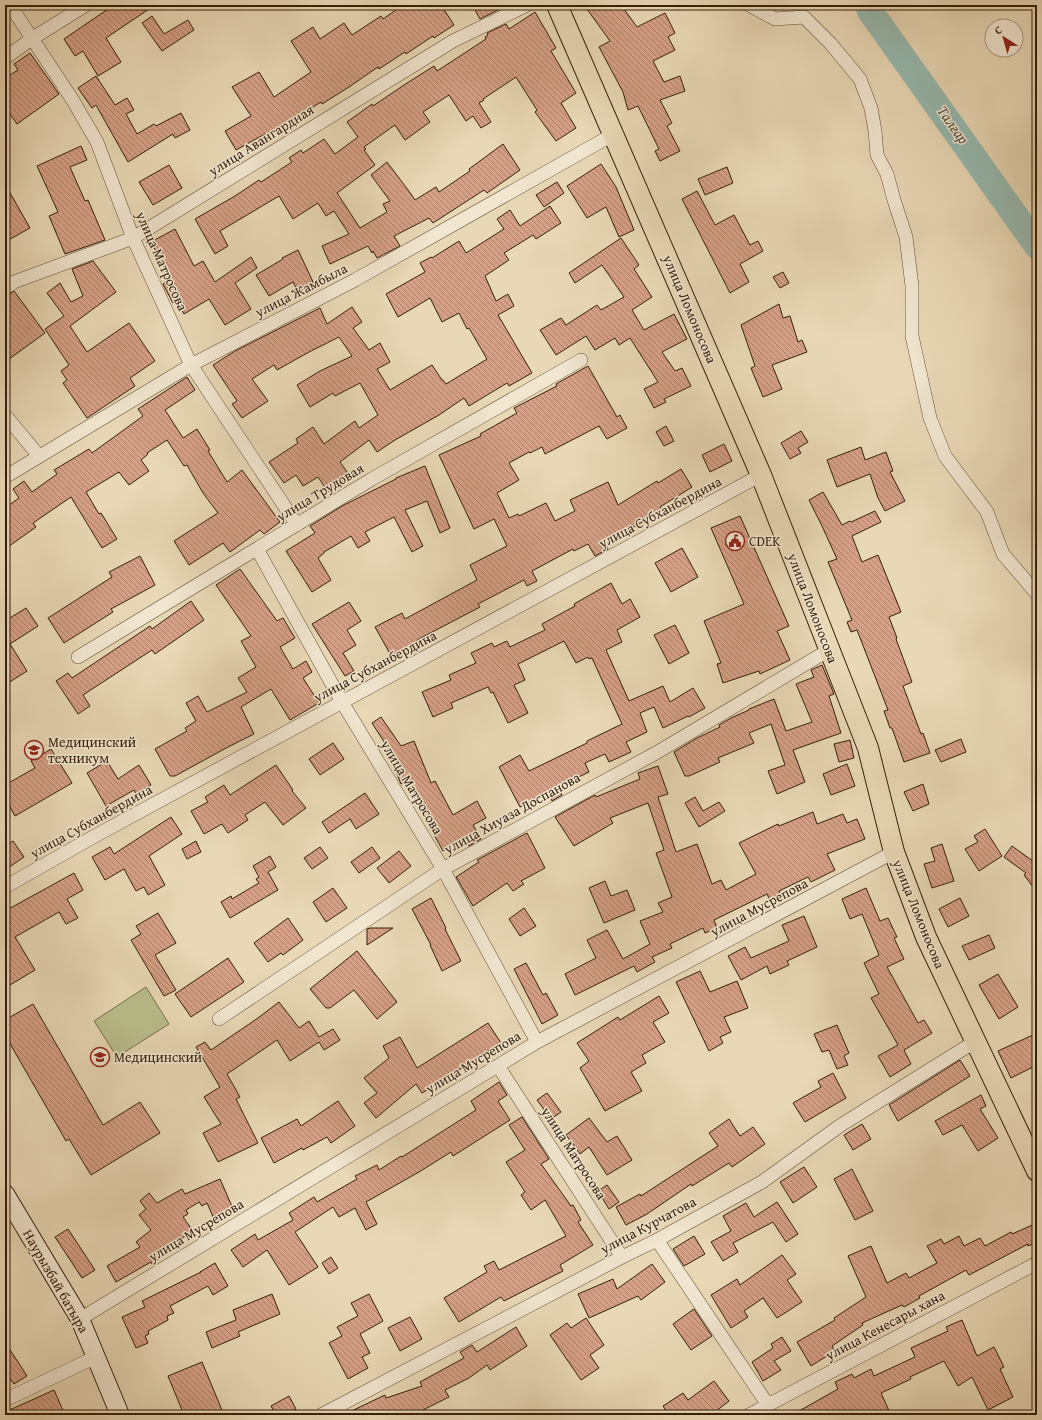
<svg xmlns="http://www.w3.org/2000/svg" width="1042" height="1420" font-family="'Gentium Book Plus',serif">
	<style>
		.pitch { fill: #babe8c; stroke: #776e4b }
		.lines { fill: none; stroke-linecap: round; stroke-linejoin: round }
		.river { stroke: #97b9af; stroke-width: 26 }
		.building { fill: url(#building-back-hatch); stroke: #341f0a }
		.street-casing { stroke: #614d35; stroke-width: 14 }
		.secondary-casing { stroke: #341f0a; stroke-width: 20 }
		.primary-casing { stroke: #341f0a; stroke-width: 22 }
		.street { stroke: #f1e6d0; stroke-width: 13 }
		.secondary { stroke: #f1e6d0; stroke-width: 18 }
		.primary { stroke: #e9d8b6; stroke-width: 20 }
		.labels { text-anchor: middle; stroke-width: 3; stroke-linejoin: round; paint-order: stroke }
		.street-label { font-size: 14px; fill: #341f0a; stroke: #f1e6d0 }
		.poi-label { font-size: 14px; fill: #341f0a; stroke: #f1e6d0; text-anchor: start }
		.water-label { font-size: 15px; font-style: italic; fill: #524d3c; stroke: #f1e6d0 }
	</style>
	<defs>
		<pattern id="building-back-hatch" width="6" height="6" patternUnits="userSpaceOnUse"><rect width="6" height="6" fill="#d6a086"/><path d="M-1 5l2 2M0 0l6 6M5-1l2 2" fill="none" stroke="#ae826c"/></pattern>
	</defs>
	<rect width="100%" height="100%" fill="#e9d8b6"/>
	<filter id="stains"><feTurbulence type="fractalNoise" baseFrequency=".005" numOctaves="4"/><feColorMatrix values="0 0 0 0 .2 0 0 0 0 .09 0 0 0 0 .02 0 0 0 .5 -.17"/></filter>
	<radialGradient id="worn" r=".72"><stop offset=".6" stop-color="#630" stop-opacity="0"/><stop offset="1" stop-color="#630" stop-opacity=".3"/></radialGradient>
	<path class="pitch" d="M146 987 169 1024 117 1057 94 1021Z"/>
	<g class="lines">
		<path class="river" d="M868 5 870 11 1037 246"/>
	</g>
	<path class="building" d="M114 5H155L106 38 121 62 98 76 83 51 75 56 64 39Z
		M403 5H441L454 25 434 38 433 36 406 54 405 52 379 69 378 67 349 87 322 104 321 102 266 137 265 134 236 150 225 131 251 116 232 87 259 72 274 97 311 72 291 41 313 27 320 39 344 23 352 35 381 16 383 19Z
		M484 5H495L498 10 480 19 475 10Z
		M584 5H621L637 27 665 13 675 33 668 37 675 50 653 61 664 82 680 76 685 91 660 100 672 123 667 126 680 151 660 161 655 151 659 149 638 106 628 110 623 92 599 47 610 41Z
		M535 12 556 48 551 51 576 93 561 103 576 128 556 141 535 112 537 110 516 77 483 99 484 100 479 103 491 122 481 128 473 116 466 121 449 95 423 112 430 122 405 140 395 125 364 147 366 149 364 150 375 165 337 193 360 228 387 212 383 204 390 201 371 175 387 162 411 194 415 200 436 187 439 192 470 171 469 169 503 144 520 170 487 193 484 190 433 223 429 218 394 236 400 246 377 258 373 251 372 253 368 246 330 264 322 246 349 234 334 211 326 216 318 203 293 219 279 196 220 231 228 246 215 254 195 219 235 196 259 180 261 182 292 162 289 158 301 150 303 153 324 139 335 154 358 137 347 122 372 104 373 106 404 85 434 66 437 71 486 39 485 37 488 35 487 33 506 24 509 29Z
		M152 16 164 34 188 20 194 30 162 51 142 23Z
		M30 53 59 94 17 124 9 113 5 115V78L18 70 14 64Z
		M96 76 115 105 127 98 134 110 126 114 137 134 154 124 156 126 181 113 190 130 175 138 173 134 128 162 96 105 92 108 78 88Z
		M81 146 87 160 70 167 85 201 88 200 105 240 65 254 49 216 58 212 37 166Z
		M601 164 616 187 634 230 619 237 606 207 587 218 567 186Z
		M169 165 182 188 153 205 139 182Z
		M727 167 733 183 705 195 698 179Z
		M557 182 564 193 544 207 536 195Z
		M5 184 30 228 5 242Z
		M697 191 715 225 734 215 750 245 758 241 763 251 740 264 749 282 730 293 682 199Z
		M550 206 561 223 536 239 533 235 504 253 509 260 485 276 496 301 508 294 514 306 498 315 532 373 509 386 507 383 469 406 464 398 439 415 395 440 377 452 369 440 340 462 350 476 328 492 318 477 303 486 296 475 284 483 269 462 298 443 296 439 313 427 324 444 355 421 359 428 378 415 360 383 335 396 333 393 310 407 297 385 320 371 352 356 339 337 309 352 277 370 274 365 252 379 268 401 242 418 232 404 237 401 213 365 235 351 320 308 327 324 352 307 362 322 353 328 369 350 380 343 390 362 377 369 390 390 432 365 442 380H443L446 384 487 359 469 328 467 329 459 313 442 322 430 298 398 317 386 294 425 272 420 263 431 257 432 258 459 241 466 253 504 229 497 219 510 210 520 226Z
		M175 229 194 266 203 261 215 282 251 257 257 268 235 283 251 309 225 325 209 299 184 314 176 301 173 303 164 286 163 284 171 279 151 242Z
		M621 238 639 265 634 269 652 297 632 310 644 330 674 314 687 339 662 352 675 371 682 368 691 386 664 399 666 402 654 408 644 389 658 382 630 338 619 345 615 338 595 350 586 336 556 355 540 330 561 318 566 325 597 305 601 310 624 297 602 265 575 283 569 273Z
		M298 250 314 284 298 292 293 282 269 296 256 275 283 259 282 258Z
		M93 261 116 292 70 326 87 352 129 323 155 361 130 378 135 386 87 418 63 383 67 380 61 371 69 365 45 329 64 316 47 293 60 283 71 302 83 296 72 269Z
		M783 272 789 283 780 288 773 277Z
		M14 291 45 333 5 362V297Z
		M779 304 783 318 790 316 798 342 802 340 807 352 772 365 782 389 763 397 751 368 755 366 741 325Z
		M588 366 617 417 620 415 627 428 607 439 599 426 545 454 542 447 530 453 529 452 509 463 519 480 497 493 509 518 518 514 519 516 546 503 555 521 575 511 570 500 608 482 618 505 657 481 658 483 681 469 692 487 660 507 662 510 634 527 604 541 608 549 595 556 588 544 574 551 573 549 532 571 537 581 527 586 524 580 478 604 480 607 417 640 419 645 393 659 375 627 402 613 405 619 477 580 470 565 507 546 494 519 474 529 439 455 481 436 480 434 517 413 514 408 557 386 556 384Z
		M187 377 195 390 165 410 183 438 197 429 210 450 208 451 227 482 242 470 280 522 264 534 260 530 230 552 223 543 189 565 174 541 218 513 203 493 187 465 184 466 167 440 147 453 148 454 141 460 149 471 129 485 119 472 86 492 99 514 101 513 117 539 102 548 71 497 33 523 36 527 5 549V508L19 498 13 489 24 481 32 492 57 474 54 470 89 449 92 453 143 416 138 409Z
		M666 426 674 441 664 446 656 432Z
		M801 431 808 442 798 448 801 453 790 459 781 443Z
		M724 444 732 461 710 472 702 455Z
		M861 447 865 460 886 452 893 471 890 472 905 501 885 511 878 498 870 474 837 487 827 460Z
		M425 466 450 528 440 533 427 501 405 510 423 546 412 552 394 517 365 532 370 541 358 548 351 536 324 552V553L318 558 331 580 312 592 286 551 315 533 310 526 342 506 396 479V478Z
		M823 492 842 525 850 521 851 522 875 511 881 522 852 536 862 562 878 555 901 612 889 617 897 638 896 639 912 682 903 686 921 734 923 733 930 753 904 762 892 728H890L884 711 888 710 857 630 851 632 847 622 852 620 828 562 837 559 822 526 809 500Z
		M740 516 789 626 777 631 790 660 760 674 759 671 723 683 717 664 721 663 704 621 744 604 711 528Z
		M682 548 698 577 671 592 655 563Z
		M140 556 155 585 111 609 113 612 64 643 48 618 112 577 109 572Z
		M240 569 277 621 283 618 295 638 280 647 293 669 306 661 312 672 303 678 319 703 290 720 271 689 241 707 254 734 228 747 175 776H170L155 749 187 731 185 728 196 721 186 703 198 696 207 712 247 692 238 678 256 667 241 641 251 636 216 585Z
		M611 583 622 604 630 599 640 617 617 630 622 642 606 650 629 701 663 686 670 702 693 688 705 708 689 717 688 716 663 728 654 707 640 713 647 732 626 742 631 752 609 762 605 754 585 763 589 772 558 787 562 795 552 801 548 793 520 807 499 767 520 755 529 771 587 743V741L622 724 592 658 589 659 588 657 576 663 564 641 518 664 525 680 514 685 528 713 508 723 493 692 491 693 488 687 451 703 453 708 433 717 422 692 451 680 449 675 476 663 471 653 492 643 494 647 507 641 510 647 545 630 542 624 575 606 574 604Z
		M191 601 204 620 155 654 152 650 83 695 90 706 78 714 56 681 68 673 72 678 150 626 152 629Z
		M349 602 361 621 347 630 356 645 343 653 354 671 345 676 312 624Z
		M26 608 38 626 10 644 27 671 5 685V621Z
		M675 625 689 653 669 664 654 635Z
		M822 665 834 694 829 696 841 733 793 750 805 782 777 794 768 771 785 765 771 724 749 733 754 743 718 758 720 762 689 776H685L674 752 697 738 720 727 719 725 731 718 749 710V709L774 699 786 731 812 722 796 684 814 677 811 670Z
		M381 717 401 746 414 741 431 783 435 781 453 815 477 801 486 818 473 825 481 839 469 846 465 839 443 851 405 782 401 784 388 752 390 751 372 723Z
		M961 739 966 752 941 762 935 750Z
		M850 740 854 758 839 762 834 744Z
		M333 743 344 759 320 775 309 759Z
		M51 749 72 783 15 816 5 798V785L35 768 31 761Z
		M107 761 118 779 139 765 151 785 136 794 134 790 106 806 87 773Z
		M847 764 855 786 831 795 823 774Z
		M276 765 293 790 292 791 306 808 283 825 265 802 245 815 248 820 228 833 222 824 204 834 191 811 208 802 205 797 224 785 230 795Z
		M658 766 668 794 658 797 676 852 697 844 712 884 721 880 726 890 756 874 739 843 778 824 779 826 813 812 817 824 843 814 847 823 857 819 865 839 827 854 835 870 811 882 808 877 779 891 781 894 770 900 767 894 714 920 717 928 705 933 703 928 670 944 672 948 652 957 655 962 637 972 634 966 575 995 565 974 596 958 587 940 607 930 623 959 650 944 640 921 663 912 658 903 672 897 656 853 664 850 648 803 610 818 613 823 574 846 555 817 595 795 596 797 640 779 638 773Z
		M923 784 929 804 913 811 904 792Z
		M365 793 379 814 356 829 350 819 329 833 322 822Z
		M695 797 703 811 719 802 725 811 699 827 685 803Z
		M171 817 182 834 149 856 165 885 148 895 144 887 136 891 124 869 105 880 92 857 110 847 114 854Z
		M985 829 1002 856 979 871 965 849 978 842 974 836Z
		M527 833 545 868 521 881 524 884 513 891 507 883 473 906 456 877 479 862 477 860Z
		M13 841 24 857 5 870V846Z
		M196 841 201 852 187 859 182 849Z
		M942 844 954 881 932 888 924 864 935 861 931 848Z
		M1012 846 1037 864V892L1024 875 1026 873 1004 857Z
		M320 847 328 858 312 869 304 858Z
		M372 847 380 858 359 873 351 862Z
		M399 851 411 866 389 883 377 868Z
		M270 856 276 867 268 872 278 890 230 918 221 902 231 896 232 899 259 883 256 879 259 877 253 866Z
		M74 873 83 890 67 899 78 918 66 924 59 912 15 937 35 970 5 988V911Z
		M605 881 611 896 627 890 635 910 604 923 589 888Z
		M333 888 347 908 326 922 313 902Z
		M866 888 880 921 888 918 897 937 894 938 904 959 887 967 918 1023 924 1020 932 1033 904 1050 911 1064 890 1077 878 1056 898 1045 871 998 879 994 864 963 879 955 862 914 850 919 842 899Z
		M431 898 446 928 445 929 461 961 442 971 430 945H431L412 909Z
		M960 898 969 916 948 927 939 909Z
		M524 908 536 926 520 936 509 919Z
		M158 913 176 943 155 955 176 990 164 996 131 940 141 934 136 926Z
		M804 916 817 947 787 961 789 965 770 974 767 966 741 980 728 956 745 947 751 958 789 941 782 925Z
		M288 918 303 940 283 955 281 953 268 962 254 943Z
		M370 928H393L367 945V929Z
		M989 935 995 948 969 960 962 946Z
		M357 951 397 1002 377 1019 354 990 330 1008H326L310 989Z
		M228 958 244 982 191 1017 175 994Z
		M526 963 543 995 546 993 558 1015 542 1024 514 969Z
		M700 971 710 992 737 981 748 1008 724 1017 731 1032 720 1037 723 1043 709 1051 676 982Z
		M998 974 1018 1007 999 1019 979 985Z
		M659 996 669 1013 653 1022 665 1042 642 1055 646 1063 631 1072 642 1091 605 1111 580 1068 589 1061 577 1043 618 1017 620 1020Z
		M279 1002 299 1028 309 1021 319 1037 333 1029 340 1040 324 1050 319 1042 290 1061 277 1040 227 1074 240 1097 236 1099 258 1143 218 1162 203 1133 221 1124 204 1097 220 1087 196 1047 205 1042 211 1050 258 1018Z
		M33 1004 103 1125 140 1102 160 1133 91 1175 69 1139 66 1141 5 1035V1020Z
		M488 1023 501 1043 484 1053 450 1076 422 1093 416 1084 376 1118 364 1103 377 1093 364 1078 389 1058 383 1046 400 1037 417 1068Z
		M837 1025 849 1053 844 1056 848 1065 837 1069 829 1050 822 1052 814 1034Z
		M1037 1033V1065L1011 1078 998 1051Z
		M960 1060 970 1076 898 1121 889 1105Z
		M833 1073 846 1098 805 1122 793 1103 821 1087 818 1081Z
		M499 1082 507 1095 498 1101 510 1120 453 1156 451 1152 419 1172 366 1202 377 1224 366 1230 355 1208 339 1217 333 1207 295 1232 318 1267 289 1285 267 1250 243 1267 231 1250 255 1234 258 1240 293 1220 289 1213 314 1197 317 1202 357 1179 355 1176 377 1165 379 1170 401 1156 402 1157 476 1110 471 1101Z
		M547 1093 561 1112 551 1119 537 1100Z
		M981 1095 986 1106 980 1109 998 1138 978 1151 962 1125 943 1135 935 1121Z
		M338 1101 355 1126 331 1143 327 1137 303 1150 302 1148 274 1163 261 1138 297 1119 301 1126Z
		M522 1117 549 1159 541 1164 571 1206 573 1205 581 1220 578 1222 593 1245 560 1265 563 1271 504 1301 501 1297 459 1322 444 1298 487 1272 484 1266 494 1261 499 1270 566 1236 545 1200 531 1210 521 1195 525 1192 506 1162 525 1150 509 1125Z
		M589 1118 607 1142 617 1136 632 1160 607 1175 589 1147 580 1154 566 1135Z
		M729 1119 740 1136 753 1127 765 1144 732 1167 729 1163 692 1186 691 1184 647 1214 626 1225 616 1207 640 1194 641 1196 718 1146 709 1133Z
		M862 1124 871 1139 853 1150 844 1135Z
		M804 1167 817 1187 793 1203 780 1182Z
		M852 1169 873 1211 855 1220 834 1179Z
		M220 1179 234 1211 214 1219 207 1203 202 1206 199 1202 186 1210 188 1214 183 1217 193 1231 164 1250 166 1253 152 1264 151 1262 116 1282 107 1266 140 1247 136 1242 151 1230 139 1215 146 1209 140 1201 149 1193 157 1203 182 1189 185 1194Z
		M607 1185 619 1202 609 1209 598 1191Z
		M777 1202 798 1234 786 1242 773 1222 733 1243 738 1252 723 1261 711 1242 731 1231 723 1216 746 1203 754 1217Z
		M1037 1223V1242L1028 1246V1244L969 1275 966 1270 919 1296 920 1298 904 1307 902 1305 862 1323 863 1325 832 1346 835 1351 811 1366 797 1342 835 1320 834 1318 866 1297 848 1256 871 1246 887 1283 906 1273 909 1278 937 1263 927 1246 941 1239 944 1244 959 1236 964 1246 980 1238 985 1246 1011 1232 1012 1234Z
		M68 1229 95 1270 82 1278 55 1237Z
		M694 1236 705 1254 684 1266 673 1249Z
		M782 1255 796 1274 787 1280 802 1302 777 1318 763 1298 744 1311 748 1317 731 1328 711 1295 737 1279 740 1285Z
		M331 1257 338 1268 329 1274 322 1263Z
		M215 1263 228 1286 213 1295 208 1286 170 1306 174 1313 167 1316 168 1320 148 1331 149 1334 145 1336 148 1343 136 1348 122 1317 145 1307 142 1301 201 1272H200Z
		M652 1264 665 1282 641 1300 638 1296 589 1318 578 1294 613 1279 617 1289Z
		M272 1294 280 1314 238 1332 240 1336 212 1348 206 1332 236 1320 233 1310Z
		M369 1294 383 1321 360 1334 370 1353 362 1357 368 1368 348 1379 329 1343 342 1336 337 1327 358 1316 351 1303Z
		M694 1309 712 1336 691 1350 673 1324Z
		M410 1317 422 1339 400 1351 388 1328Z
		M586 1318 604 1345 590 1355 599 1368 581 1380 550 1335 567 1323 571 1328Z
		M962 1320 977 1356 994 1347 1004 1367 1000 1369 1013 1397 988 1410 972 1377 958 1386 944 1361 910 1377 911 1379 881 1393 891 1415H792L838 1389 835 1382 852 1374 854 1378 871 1369 874 1376 915 1357 911 1348 948 1331 946 1327Z
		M516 1327 527 1346 490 1370 487 1365 469 1378 445 1390 449 1397 423 1410 425 1415H343L385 1395 386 1398 422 1386 420 1382 464 1358 460 1352 472 1345 477 1352Z
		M782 1337 791 1351 774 1361 781 1370 763 1381 752 1362 773 1348 771 1344Z
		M5 1342 27 1376 14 1384 10 1379 5 1383Z
		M202 1362 224 1415H184L168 1376Z
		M714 1381 729 1401 711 1415H669L663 1406 683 1393 688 1400Z
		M54 1390 65 1415H5V1412Z
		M289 1396 296 1409 284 1415H276L271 1406Z"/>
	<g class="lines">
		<g class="street-casing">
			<path id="street" d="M10 5 72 99 97 142 133 238 191 365 297 525
				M749 5 775 19 804 17 831 44 860 79 871 108 875 131 877 155 887 174 894 200 906 237 912 286V336L930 418 945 456 987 512 1003 554 1037 594
				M5 58 33 38 86 5
				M5 288 14 282 133 238 453 41 527 5
				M5 415 39 456
				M5 477 191 365 355 280 614 134
				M257 549 342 702 443 869 537 1042
				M78 657 372 479 581 360
				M5 887 93 837 761 475
				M219 1019 443 869 656 753 829 650
				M498 1066 622 1257
				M657 1240 768 1405
				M80 1319 537 1042 894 852
				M5 1400 96 1357
				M321 1415 622 1257 657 1240 762 1182 841 1125 976 1041
				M749 1415 1037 1263"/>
		</g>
		<g class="secondary-casing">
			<path id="secondary" d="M5 1194 80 1319 120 1415"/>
		</g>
		<g class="primary-casing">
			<path id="primary" d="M557 5 761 475 868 748 894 852 926 937 1037 1171"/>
		</g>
		<use href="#street" class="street"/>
		<use href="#secondary" class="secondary"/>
		<use href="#primary" class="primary"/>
	</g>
	<defs>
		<g id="civic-ring" transform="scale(1)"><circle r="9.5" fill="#f1e6d0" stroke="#8f2418" stroke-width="1.5"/><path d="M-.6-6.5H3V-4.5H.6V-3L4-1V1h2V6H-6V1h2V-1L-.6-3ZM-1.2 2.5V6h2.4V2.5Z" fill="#8f2418"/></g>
		<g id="university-ring" transform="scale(1)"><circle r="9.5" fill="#f1e6d0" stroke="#8f2418" stroke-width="1.5"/><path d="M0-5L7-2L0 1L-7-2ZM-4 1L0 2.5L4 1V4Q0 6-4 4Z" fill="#8f2418"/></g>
	</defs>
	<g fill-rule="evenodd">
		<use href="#civic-ring" x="735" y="541"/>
		<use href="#university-ring" x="34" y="750"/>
		<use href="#university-ring" x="100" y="1057"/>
	</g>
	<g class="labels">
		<g class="street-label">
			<text transform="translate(261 140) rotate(-32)" y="5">улица Авангардная</text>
			<text transform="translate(162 261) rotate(66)" y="5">улица Матросова</text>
			<text transform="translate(301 290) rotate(-27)" y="5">улица Жамбыла</text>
			<text transform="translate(690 309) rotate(67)" y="5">улица Ломоносова</text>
			<text transform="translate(320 492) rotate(-31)" y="5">улица Трудовая</text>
			<text transform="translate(660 512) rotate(-28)" y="5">улица Субханбердина</text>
			<text transform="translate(813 608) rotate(69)" y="5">улица Ломоносова</text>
			<text transform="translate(375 666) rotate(-28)" y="5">улица Субханбердина</text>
			<text transform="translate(412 787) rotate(59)" y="5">улица Матросова</text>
			<text transform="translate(512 813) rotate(-29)" y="5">улица Хиуаза Доспанова</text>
			<text transform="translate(91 821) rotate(-29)" y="5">улица Субханбердина</text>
			<text transform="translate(759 907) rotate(-28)" y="5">улица Мусрепова</text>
			<text transform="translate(919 914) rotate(68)" y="5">улица Ломоносова</text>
			<text transform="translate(473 1062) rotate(-31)" y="5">улица Мусрепова</text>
			<text transform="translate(574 1153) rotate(57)" y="5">улица Матросова</text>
			<text transform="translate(648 1225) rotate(-28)" y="5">улица Курчатова</text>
			<text transform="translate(196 1230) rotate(-31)" y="5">улица Мусрепова</text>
			<text transform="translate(56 1281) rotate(60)" y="5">Наурызбай батыра</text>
			<text transform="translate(885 1325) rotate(-28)" y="5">улица Кенесары хана</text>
		</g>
		<g class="poi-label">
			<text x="749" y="546">CDEK</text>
			<text x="48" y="747">Медицинский<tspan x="48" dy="16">техникум</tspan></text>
			<text x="114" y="1062">Медицинский</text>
		</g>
		<g class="water-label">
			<text transform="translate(953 125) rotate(55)" y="5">Талғар</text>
		</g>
	</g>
	<rect width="1042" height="1420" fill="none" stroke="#e9d8b6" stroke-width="20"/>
	<rect x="6" y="6" width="1030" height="1408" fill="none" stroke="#341f0a" stroke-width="2"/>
	<rect x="10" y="10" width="1022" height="1400" fill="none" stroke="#341f0a"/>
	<g transform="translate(1004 38) rotate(323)"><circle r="19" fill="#f1e6d0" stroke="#a59681"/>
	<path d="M0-3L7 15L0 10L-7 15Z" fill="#8f2418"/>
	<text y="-6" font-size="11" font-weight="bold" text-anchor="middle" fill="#341f0a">С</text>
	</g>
	<rect width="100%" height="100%" filter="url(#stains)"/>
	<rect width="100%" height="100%" fill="url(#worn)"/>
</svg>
